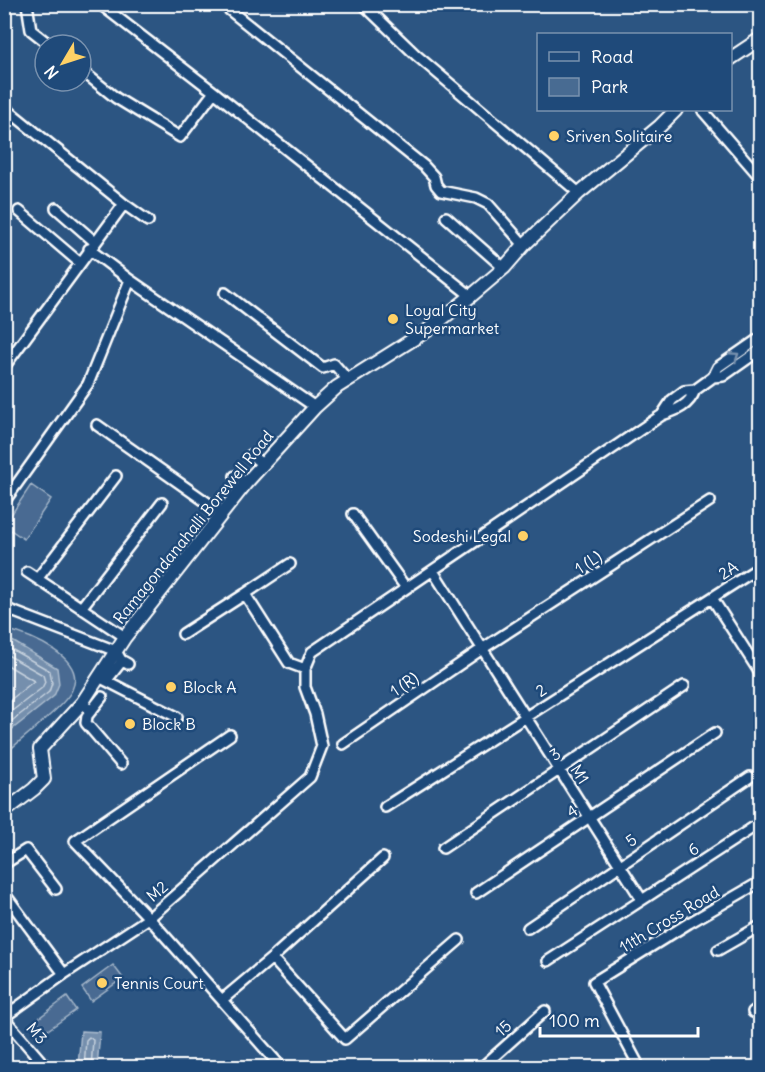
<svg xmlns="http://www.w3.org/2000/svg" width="765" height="1072" font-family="Delius,sans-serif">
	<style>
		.green { fill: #486b92; stroke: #a4b5c8; stroke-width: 1.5 }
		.water { fill: #748fad; stroke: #acbcce; stroke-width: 1.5 }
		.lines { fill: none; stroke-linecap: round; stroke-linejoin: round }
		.shore { stroke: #c7d2de; stroke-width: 1.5 }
		.minor-casing { stroke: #fff; stroke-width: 14 }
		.tertiary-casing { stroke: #fff; stroke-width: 16 }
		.minor { stroke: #1f4a7a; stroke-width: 9 }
		.tertiary { stroke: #1f4a7a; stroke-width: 12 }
		.oneway { stroke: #7992af }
		.poi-dot { fill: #ffd166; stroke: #1f4a7a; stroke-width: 2 }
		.labels { text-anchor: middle; stroke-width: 5; stroke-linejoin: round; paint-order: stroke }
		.poi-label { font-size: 16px; fill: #fff; stroke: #1f4a7a; text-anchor: start }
		.street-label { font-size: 16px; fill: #fff; stroke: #1f4a7a }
	</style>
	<rect width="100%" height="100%" fill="#2c5582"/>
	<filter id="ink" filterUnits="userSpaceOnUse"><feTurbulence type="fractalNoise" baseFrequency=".0167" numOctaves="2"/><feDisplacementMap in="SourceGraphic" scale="12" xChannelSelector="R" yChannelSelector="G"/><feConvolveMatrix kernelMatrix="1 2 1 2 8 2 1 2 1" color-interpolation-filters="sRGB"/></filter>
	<g filter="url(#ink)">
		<path class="green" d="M31 485 51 499 24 539 5 526V524Z
			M5 629C28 635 88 657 72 690 65 706 20 740 5 754Z
			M113 965 123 978 91 1001 82 988Z
			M67 997 76 1010 45 1032 36 1020Z"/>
		<path class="water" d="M5 639 14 642 57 668 59 684 54 696 5 735Z
			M81 1031 100 1032 97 1067 78 1066Z"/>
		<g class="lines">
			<path class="shore" d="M4 645 50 671 52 683 49 692 4 727
				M4 653 43 675 45 682 42 688 4 717
				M4 663 34 681 4 705
				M84 1068 86 1040 89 1037 93 1040 91 1068"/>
			<g class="minor-casing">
				<path id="minor" d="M27 4 31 30 50 45
					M100 4 214 92 471 296
					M222 4 424 166 434 177 436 185 441 191 476 198 488 204 524 245
					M363 4 416 55 579 193
					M81 70 116 98 180 137 214 92
					M4 107 124 204 4 367
					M703 111 760 177
					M124 204 148 221
					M56 208 95 242
					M19 211 80 263
					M446 217 504 268
					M89 249 130 280 315 407
					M225 293 323 368 334 364 348 380
					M713 377 723 376 760 350
					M662 415 672 400 684 391 695 390 713 377 718 367 760 338
					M97 425 222 513
					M251 455 262 464
					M235 476 246 483
					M4 502 88 384 130 280
					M353 514 406 588
					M433 571 642 900 548 961
					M27 572 125 637
					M38 578 116 476
					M245 594 290 564
					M712 598 760 673
					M4 608 116 651 121 660 128 664
					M81 608 162 503
					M183 634 245 594 289 663 305 669
					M99 677 177 717
					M107 680 122 661
					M82 703 91 711 87 716 86 723 121 764
					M91 711 102 697
					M343 744 482 649 710 501
					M385 807 760 567
					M443 848 684 686
					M4 864 26 850 56 889
					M4 893 64 974
					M476 893 715 733
					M642 900 760 823
					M528 928 750 777
					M718 950 760 926
					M272 958 383 858
					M222 1000 272 958 345 1039 459 940
					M753 1012 760 1007
					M4 1017 64 974 149 918 75 841 230 735
					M4 1018 47 1068
					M282 1068 149 918 310 777 322 746 315 714 305 687V669L312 652 662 415C677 410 689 406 695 390
					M481 1068 545 1011
					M640 1068 594 982 689 923 760 882"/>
			</g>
			<g class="tertiary-casing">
				<path id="tertiary" d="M730 59 760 39
					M4 812 34 789 44 779 40 749 82 703 125 637 246 483 315 407 337 387 428 330 471 296 504 268 524 245 579 193 660 126 676 110"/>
			</g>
			<use href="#minor" class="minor"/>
			<use href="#tertiary" class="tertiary"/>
		</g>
		<defs><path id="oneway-chevron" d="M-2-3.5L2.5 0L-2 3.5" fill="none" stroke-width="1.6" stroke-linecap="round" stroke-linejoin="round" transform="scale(1.5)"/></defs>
		<use class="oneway" href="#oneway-chevron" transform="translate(735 356) rotate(-34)"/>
	</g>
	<g class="poi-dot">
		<circle cx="554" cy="136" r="6"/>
		<circle cx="393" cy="319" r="6"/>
		<circle cx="523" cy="536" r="6"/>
		<circle cx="171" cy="687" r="6"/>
		<circle cx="130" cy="724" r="6"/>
		<circle cx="102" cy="983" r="6"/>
	</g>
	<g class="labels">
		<g class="poi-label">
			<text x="566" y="142">Sriven Solitaire</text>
			<text x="405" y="316">Loyal City<tspan x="405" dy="18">Supermarket</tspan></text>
			<text x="511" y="542" text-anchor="end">Sodeshi Legal</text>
			<text x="183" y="693">Block A</text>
			<text x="142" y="730">Block B</text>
			<text x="114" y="989">Tennis Court</text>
		</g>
		<g class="street-label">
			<text transform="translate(193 527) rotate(-51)" y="6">Ramagondanahalli Borewell Road</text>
			<text transform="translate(588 562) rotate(-33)" y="6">1 (L)</text>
			<text transform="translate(728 570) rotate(-33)" y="6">2A</text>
			<text transform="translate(404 684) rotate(-34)" y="6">1 (R)</text>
			<text transform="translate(541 690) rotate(-33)" y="6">2</text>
			<text transform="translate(555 754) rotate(-34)" y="6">3</text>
			<text transform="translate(580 774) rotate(57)" y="6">M1</text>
			<text transform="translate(572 811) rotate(-34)" y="6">4</text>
			<text transform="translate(631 840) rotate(-34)" y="6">5</text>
			<text transform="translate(693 849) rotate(-33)" y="6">6</text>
			<text transform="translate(157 891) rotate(-41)" y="6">M2</text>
			<text transform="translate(669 919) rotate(-31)" y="6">11th Cross Road</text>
			<text transform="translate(503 1028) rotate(-41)" y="6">15</text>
			<text transform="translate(37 1033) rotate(49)" y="6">M3</text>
		</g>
	</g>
	<rect width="765" height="1072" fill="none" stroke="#1f4a7a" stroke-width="24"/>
	<rect x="12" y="12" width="741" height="1048" fill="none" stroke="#fff" stroke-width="2" filter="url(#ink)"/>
	<rect x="537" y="33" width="195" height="78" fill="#1f4a7a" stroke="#7992af" stroke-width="1.5"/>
	<rect x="549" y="52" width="30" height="9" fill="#1f4a7a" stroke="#7992af" stroke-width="1.5"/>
	<text x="591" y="63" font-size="18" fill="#ffffff">Road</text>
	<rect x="549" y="78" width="30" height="18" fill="#486b92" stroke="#7992af" stroke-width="1.5"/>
	<text x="591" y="93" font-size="18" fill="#ffffff">Park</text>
	<g transform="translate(63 63) rotate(231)"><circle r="28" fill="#1f4a7a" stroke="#7992af" stroke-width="1.5"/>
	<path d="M0-4.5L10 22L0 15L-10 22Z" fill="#ffd166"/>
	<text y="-9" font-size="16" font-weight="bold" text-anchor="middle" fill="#ffffff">N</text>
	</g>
	<path d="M540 1027v9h158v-9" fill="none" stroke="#ffffff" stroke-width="3"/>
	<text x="549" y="1027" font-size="18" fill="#ffffff" stroke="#1f4a7a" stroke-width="4.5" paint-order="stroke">100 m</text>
</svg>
